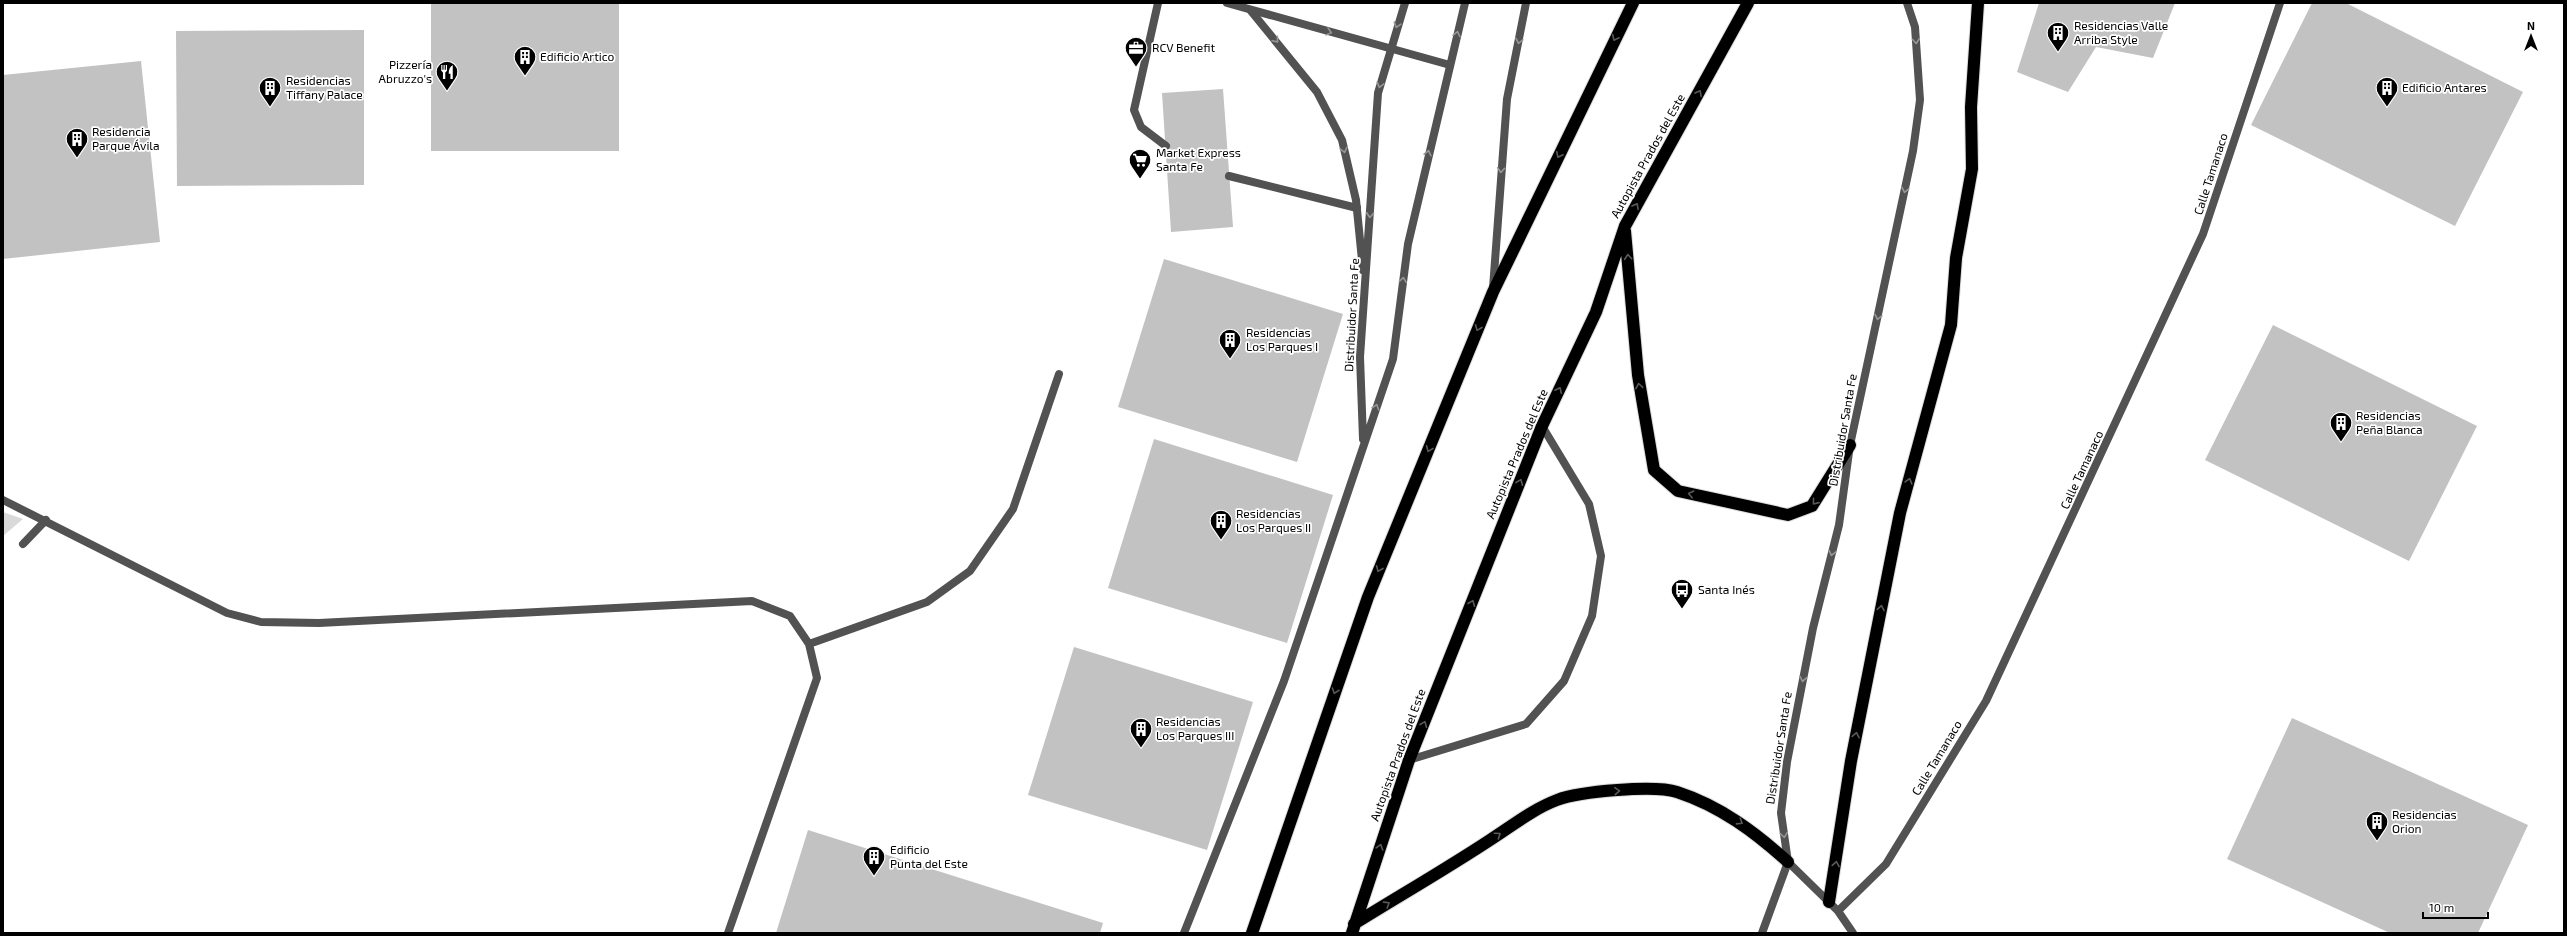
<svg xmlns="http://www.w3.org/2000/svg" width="2567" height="936" font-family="'Exo 2',sans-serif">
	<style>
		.green { fill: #d9d9d9 }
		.building { fill: #c2c2c2 }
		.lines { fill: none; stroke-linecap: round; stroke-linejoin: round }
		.motorway-casing { stroke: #dbdbdb; stroke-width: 14 }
		.service { stroke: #525252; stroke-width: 8 }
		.minor { stroke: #525252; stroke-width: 8 }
		.tertiary { stroke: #525252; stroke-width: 8 }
		.motorway { stroke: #000; stroke-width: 12 }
		.oneway { stroke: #979797 }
		.oneway2 { stroke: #595959 }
		.labels { text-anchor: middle; stroke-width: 3.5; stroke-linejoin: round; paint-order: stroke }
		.poi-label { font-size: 12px; fill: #000; stroke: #fff; text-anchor: start }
		.street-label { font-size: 12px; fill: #000; stroke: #fff }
	</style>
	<rect width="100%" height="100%" fill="#fff"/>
	<path class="green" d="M3 512 23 519 3 536Z"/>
	<path class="building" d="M431 3H619V151H431Z
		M2039 3H2175L2153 58 2096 47 2068 92 2017 72Z
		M2312 3H2346L2523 92 2455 226 2251 125Z
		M364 30V185L177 186 176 31Z
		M141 61 160 242 3 259V75Z
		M1223 89 1233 227 1171 232 1162 93Z
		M1164 259 1343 314 1297 462 1118 407Z
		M2273 325 2477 426 2409 561 2205 460Z
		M1154 439 1333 495 1287 643 1108 588Z
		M1074 647 1253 702 1207 850 1028 795Z
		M2292 718 2528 825 2478 933H2390L2227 859Z
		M808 830 1103 923 1100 933H776Z"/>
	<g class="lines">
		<g class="motorway-casing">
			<path id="motorway" d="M1625 231 1638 375 1654 470 1678 491 1788 515 1812 506 1850 445
				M1829 902 1851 761 1900 513 1951 325 1956 258 1972 169 1971 107 1978 3
				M1354 924C1399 896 1446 869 1490 840 1512 826 1533 809 1557 800 1580 791 1655 785 1677 792 1720 806 1755 832 1788 862
				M1252 933 1368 597 1493 292 1633 3
				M1352 933 1409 760 1542 426 1596 312 1625 226 1748 3"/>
		</g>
		<path class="service" d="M1158 3 1134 110 1141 127 1166 146
			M1229 176 1357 208
			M1493 288 1507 99 1526 3
			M1409 760 1526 724 1564 681 1592 616 1601 556 1589 504 1542 426
			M1762 933 1788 862"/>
		<path class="minor" d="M1227 3 1450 65
			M3 500 227 613 261 622 319 623 752 601 790 616 809 644 817 678 728 933
			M23 544 46 520
			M809 644 927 602 970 571 1013 509 1059 374
			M1838 911 1886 864 1986 701 2203 234 2280 3
			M1853 933 1838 911 1788 862 1781 813 1787 762 1813 628 1839 525 1850 445 1913 151 1920 100 1915 27 1907 3"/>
		<path class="tertiary" d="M1251 11 1317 92 1342 140 1356 200 1363 270
			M1363 439 1360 357 1378 93 1405 3
			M1184 933 1284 681 1393 359 1408 244 1465 3"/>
		<use href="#motorway" class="motorway"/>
	</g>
	<defs><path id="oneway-chevron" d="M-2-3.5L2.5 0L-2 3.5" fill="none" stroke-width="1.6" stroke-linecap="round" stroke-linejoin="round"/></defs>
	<g class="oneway">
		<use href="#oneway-chevron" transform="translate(1397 25) rotate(108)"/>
		<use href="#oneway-chevron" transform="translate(1329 32) rotate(15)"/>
		<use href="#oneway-chevron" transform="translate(1457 34) rotate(-77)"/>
		<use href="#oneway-chevron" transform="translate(1276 40) rotate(49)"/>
		<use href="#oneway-chevron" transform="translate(1519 41) rotate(102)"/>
		<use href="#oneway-chevron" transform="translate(1916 41) rotate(86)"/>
		<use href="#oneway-chevron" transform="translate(1380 85) rotate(105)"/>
		<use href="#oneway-chevron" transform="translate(1344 150) rotate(77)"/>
		<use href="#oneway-chevron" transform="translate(1428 153) rotate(-77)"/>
		<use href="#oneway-chevron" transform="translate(1501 170) rotate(94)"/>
		<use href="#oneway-chevron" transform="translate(1905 190) rotate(102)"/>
		<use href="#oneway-chevron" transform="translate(1370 215) rotate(94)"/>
		<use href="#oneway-chevron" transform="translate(1403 280) rotate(-83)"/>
		<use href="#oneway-chevron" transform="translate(1878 317) rotate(102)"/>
		<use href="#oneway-chevron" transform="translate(1376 407) rotate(-71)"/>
		<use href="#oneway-chevron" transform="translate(1832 553) rotate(104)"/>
		<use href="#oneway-chevron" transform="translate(1803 679) rotate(101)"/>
		<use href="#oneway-chevron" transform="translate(1784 835) rotate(82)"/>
	</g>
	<g class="oneway2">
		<use href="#oneway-chevron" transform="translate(1615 38) rotate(116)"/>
		<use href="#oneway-chevron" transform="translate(1699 93) rotate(-61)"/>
		<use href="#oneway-chevron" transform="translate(1559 155) rotate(116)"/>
		<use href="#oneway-chevron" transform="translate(1636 206) rotate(-61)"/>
		<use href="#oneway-chevron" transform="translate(1628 257) rotate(-95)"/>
		<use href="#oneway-chevron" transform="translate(1478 328) rotate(112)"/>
		<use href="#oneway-chevron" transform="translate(1639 386) rotate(-99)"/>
		<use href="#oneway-chevron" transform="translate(1559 390) rotate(-65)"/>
		<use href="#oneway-chevron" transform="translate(1429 449) rotate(112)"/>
		<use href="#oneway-chevron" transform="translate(1909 481) rotate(-74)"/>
		<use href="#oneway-chevron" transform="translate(1520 482) rotate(-68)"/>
		<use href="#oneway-chevron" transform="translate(1691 494) rotate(-167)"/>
		<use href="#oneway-chevron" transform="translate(1815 502) rotate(129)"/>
		<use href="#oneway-chevron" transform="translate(1379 569) rotate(112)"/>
		<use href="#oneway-chevron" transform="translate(1472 603) rotate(-68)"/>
		<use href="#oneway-chevron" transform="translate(1881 608) rotate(-79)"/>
		<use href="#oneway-chevron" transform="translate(1335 691) rotate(109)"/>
		<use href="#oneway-chevron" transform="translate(1424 724) rotate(-68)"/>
		<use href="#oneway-chevron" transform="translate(1856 735) rotate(-79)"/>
		<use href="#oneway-chevron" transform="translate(1617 791) rotate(-4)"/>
		<use href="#oneway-chevron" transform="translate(1740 822) rotate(32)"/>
		<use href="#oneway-chevron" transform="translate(1498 835) rotate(-35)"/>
		<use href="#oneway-chevron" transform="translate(1380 847) rotate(-72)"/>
		<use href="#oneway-chevron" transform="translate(1836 864) rotate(-80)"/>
		<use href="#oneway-chevron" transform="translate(1387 904) rotate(-32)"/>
	</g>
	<defs>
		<g id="building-pin" transform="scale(1.15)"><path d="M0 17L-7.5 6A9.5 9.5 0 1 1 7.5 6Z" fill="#000" stroke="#fff"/><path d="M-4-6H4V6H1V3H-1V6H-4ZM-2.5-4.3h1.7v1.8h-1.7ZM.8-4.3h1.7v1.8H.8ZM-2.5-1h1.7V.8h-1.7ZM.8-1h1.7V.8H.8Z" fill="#fff"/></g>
		<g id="office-pin" transform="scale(1.15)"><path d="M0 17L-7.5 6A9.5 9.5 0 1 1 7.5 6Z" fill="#000" stroke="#fff"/><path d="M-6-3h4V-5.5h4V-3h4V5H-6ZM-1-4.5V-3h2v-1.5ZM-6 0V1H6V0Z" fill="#fff"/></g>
		<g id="restaurant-pin" transform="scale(1.15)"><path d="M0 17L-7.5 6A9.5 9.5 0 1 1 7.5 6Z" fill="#000" stroke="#fff"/><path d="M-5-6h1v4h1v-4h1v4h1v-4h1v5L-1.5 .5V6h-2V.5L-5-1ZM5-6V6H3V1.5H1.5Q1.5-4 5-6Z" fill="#fff"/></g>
		<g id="supermarket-pin" transform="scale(1.15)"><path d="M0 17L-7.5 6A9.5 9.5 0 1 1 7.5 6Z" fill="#000" stroke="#fff"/><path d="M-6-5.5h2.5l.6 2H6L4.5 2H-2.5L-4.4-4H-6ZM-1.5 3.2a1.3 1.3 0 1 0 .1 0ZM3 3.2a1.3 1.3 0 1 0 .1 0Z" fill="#fff"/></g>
		<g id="bus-pin" transform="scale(1.15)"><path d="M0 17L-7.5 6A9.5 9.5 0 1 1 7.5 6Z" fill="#000" stroke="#fff"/><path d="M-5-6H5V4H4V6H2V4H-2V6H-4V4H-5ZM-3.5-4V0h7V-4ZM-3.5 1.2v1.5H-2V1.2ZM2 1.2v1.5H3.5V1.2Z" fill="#fff"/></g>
	</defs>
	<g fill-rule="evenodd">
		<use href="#building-pin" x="2058" y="33"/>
		<use href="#office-pin" x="1136" y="48"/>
		<use href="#building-pin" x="525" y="57"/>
		<use href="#restaurant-pin" x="447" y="72"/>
		<use href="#building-pin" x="270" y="88"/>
		<use href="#building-pin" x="2387" y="88"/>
		<use href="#building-pin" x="77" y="139"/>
		<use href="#supermarket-pin" x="1140" y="160"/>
		<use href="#building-pin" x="1230" y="340"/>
		<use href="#building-pin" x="2341" y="423"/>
		<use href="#building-pin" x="1221" y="521"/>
		<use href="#bus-pin" x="1682" y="590"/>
		<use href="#building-pin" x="1141" y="729"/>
		<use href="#building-pin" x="2377" y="822"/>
		<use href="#building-pin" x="874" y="857"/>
	</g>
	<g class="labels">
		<g class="poi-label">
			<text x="2074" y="30">Residencias Valle<tspan x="2074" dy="14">Arriba Style</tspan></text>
			<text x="1152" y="52">RCV Benefit</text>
			<text x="540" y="61">Edificio Artico</text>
			<text x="432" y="69" text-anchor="end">Pizzería<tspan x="432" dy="14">Abruzzo's</tspan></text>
			<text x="286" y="85">Residencias<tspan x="286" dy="14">Tiffany Palace</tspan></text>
			<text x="2402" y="92">Edificio Antares</text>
			<text x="92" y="136">Residencia<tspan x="92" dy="14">Parque Ávila</tspan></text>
			<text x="1156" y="157">Market Express<tspan x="1156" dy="14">Santa Fe</tspan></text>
			<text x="1246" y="337">Residencias<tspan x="1246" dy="14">Los Parques I</tspan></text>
			<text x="2356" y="420">Residencias<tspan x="2356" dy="14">Peña Blanca</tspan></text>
			<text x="1236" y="518">Residencias<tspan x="1236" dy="14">Los Parques II</tspan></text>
			<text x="1698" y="594">Santa Inés</text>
			<text x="1156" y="726">Residencias<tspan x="1156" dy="14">Los Parques III</tspan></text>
			<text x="2392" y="819">Residencias<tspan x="2392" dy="14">Orion</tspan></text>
			<text x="890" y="854">Edificio<tspan x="890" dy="14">Punta del Este</tspan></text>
		</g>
		<g class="street-label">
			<text transform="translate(1648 156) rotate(-61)" y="4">Autopista Prados del Este</text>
			<text transform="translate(2211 174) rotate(-72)" y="4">Calle Tamanaco</text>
			<text transform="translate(1352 315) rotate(-87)" y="4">Distribuidor Santa Fe</text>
			<text transform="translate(1843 430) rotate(-80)" y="4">Distribuidor Santa Fe</text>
			<text transform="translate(1517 454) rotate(-67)" y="4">Autopista Prados del Este</text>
			<text transform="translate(2082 470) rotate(-65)" y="4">Calle Tamanaco</text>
			<text transform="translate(1779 748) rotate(-81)" y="4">Distribuidor Santa Fe</text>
			<text transform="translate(1398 755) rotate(-70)" y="4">Autopista Prados del Este</text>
			<text transform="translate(1937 758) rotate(-59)" y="4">Calle Tamanaco</text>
		</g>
	</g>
	<rect width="2567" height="936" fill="none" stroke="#000000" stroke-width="8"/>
	<g transform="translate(2531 36)" stroke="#ffffff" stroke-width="3" paint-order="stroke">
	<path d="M0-3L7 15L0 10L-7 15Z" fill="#000000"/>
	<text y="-6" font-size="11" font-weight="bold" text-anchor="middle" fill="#000000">N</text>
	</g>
	<path d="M2423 912v6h65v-6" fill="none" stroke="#000000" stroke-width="2"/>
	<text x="2429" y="912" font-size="12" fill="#000000" stroke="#ffffff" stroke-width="3" paint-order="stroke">10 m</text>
</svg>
